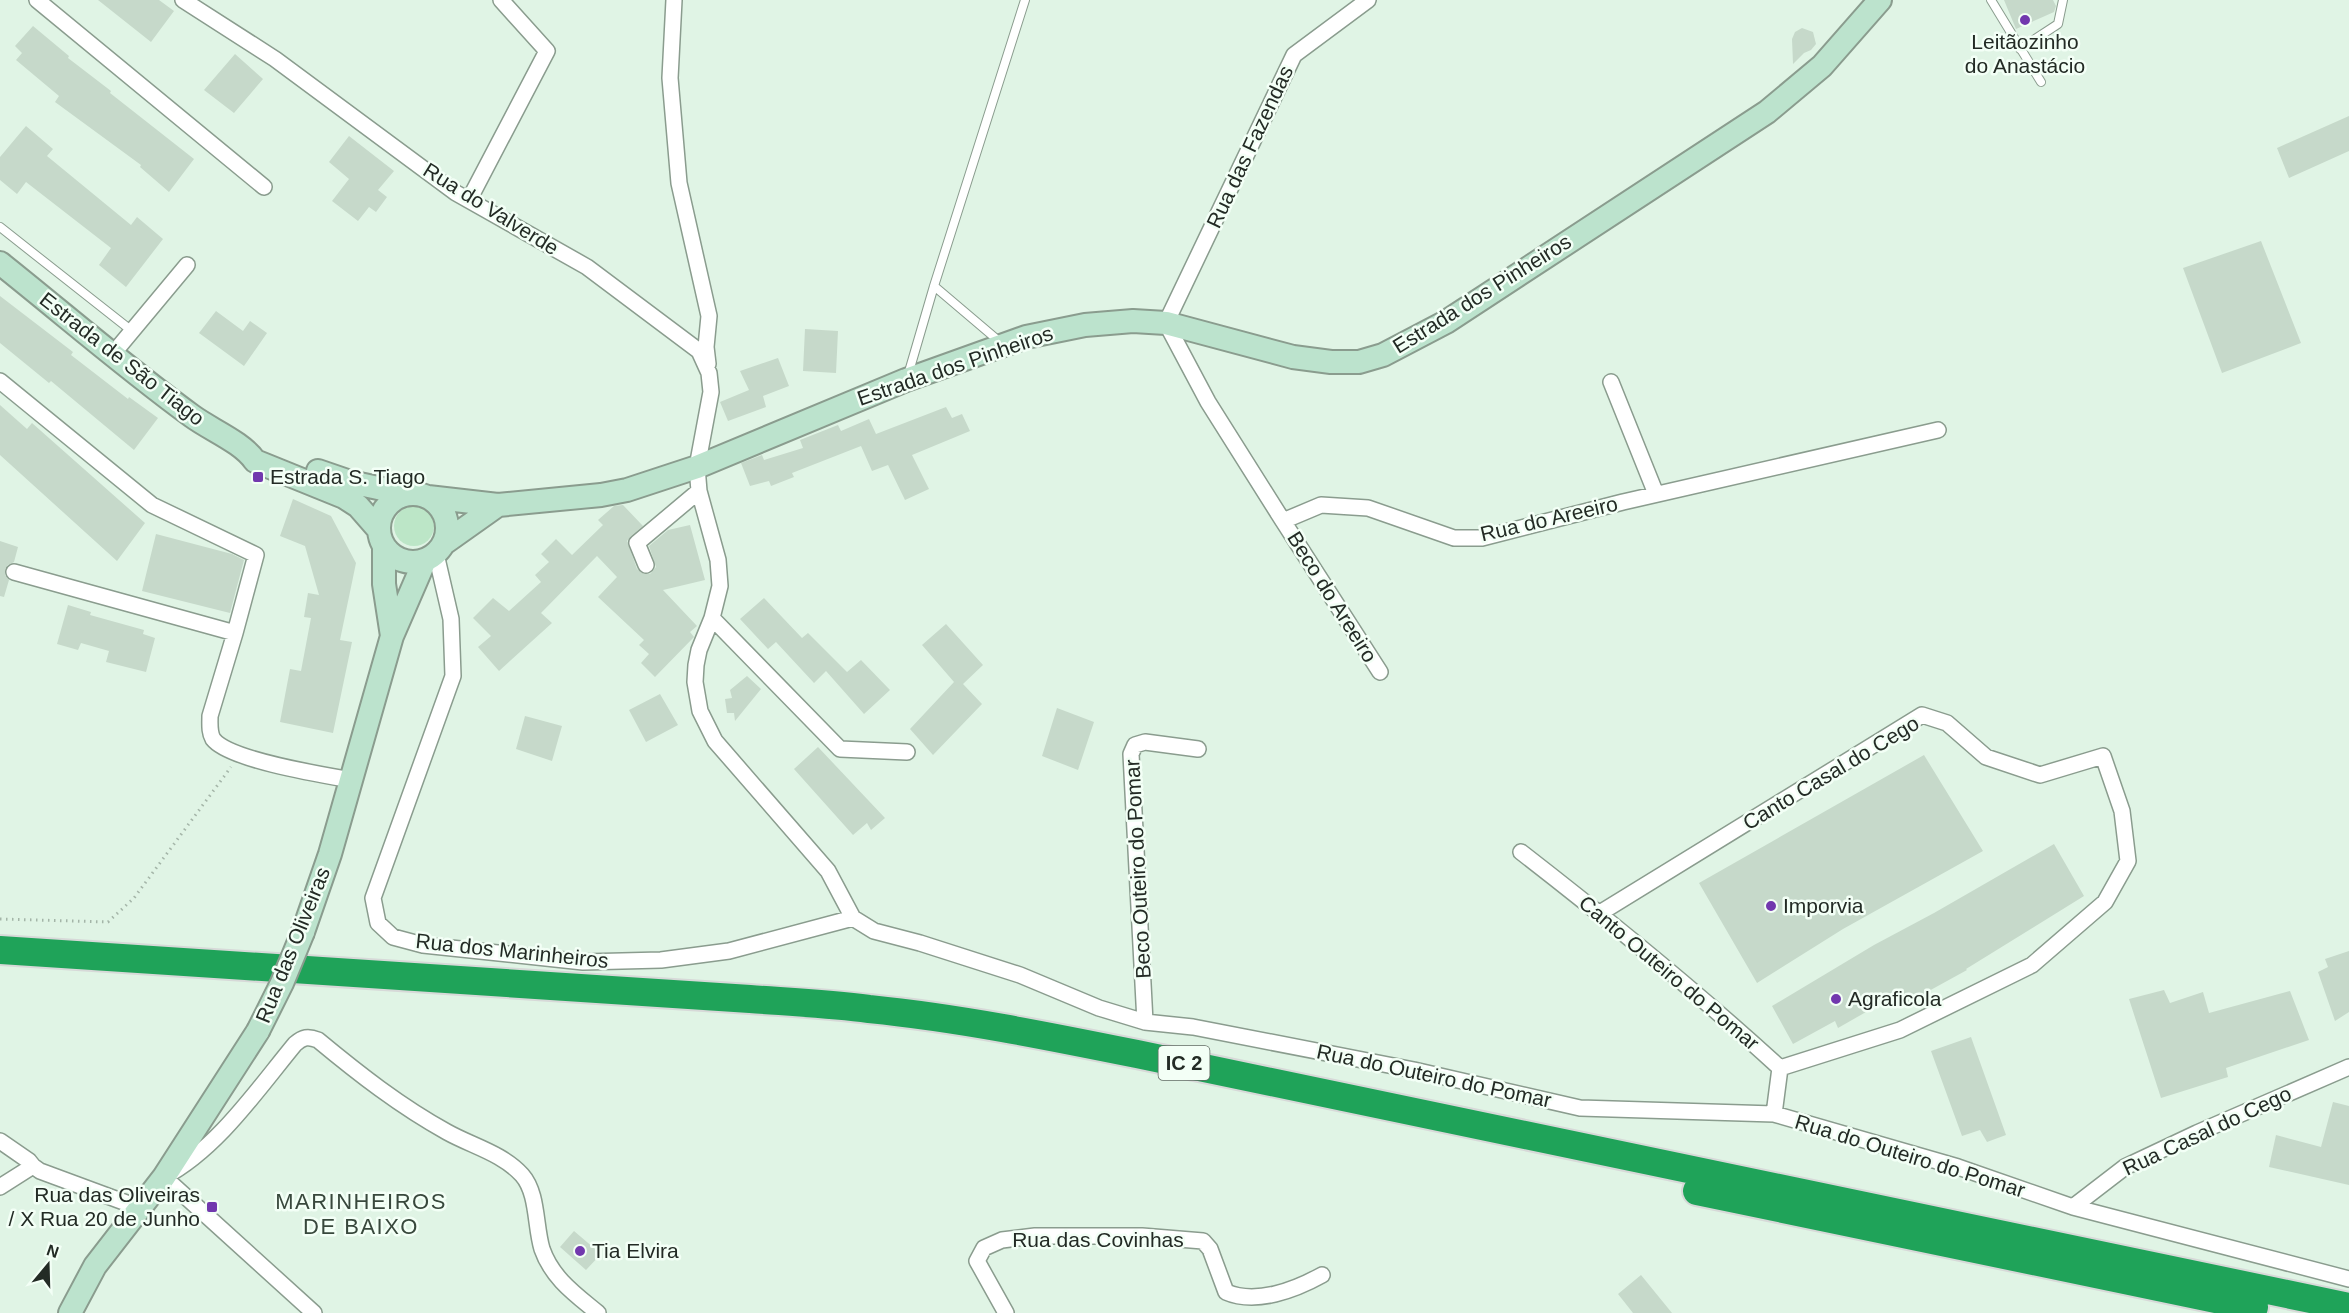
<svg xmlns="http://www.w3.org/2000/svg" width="2349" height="1313" font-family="Helvetica,sans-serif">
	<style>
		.green { fill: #bce6c7 }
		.building { fill: #c6d9ca }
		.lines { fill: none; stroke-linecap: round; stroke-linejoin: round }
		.lane-casing { stroke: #8a9c8e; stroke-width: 10 }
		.street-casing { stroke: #8a9c8e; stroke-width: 18 }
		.secondary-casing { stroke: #8a9c8e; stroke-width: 26 }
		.highway-casing { stroke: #d7d9d8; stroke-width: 32 }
		.path { stroke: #a4b5a8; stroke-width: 3; stroke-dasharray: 1.5 4.5; stroke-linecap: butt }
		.lane { stroke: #fff; stroke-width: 8 }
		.street { stroke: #fff; stroke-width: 15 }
		.secondary { stroke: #bce3cd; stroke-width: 22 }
		.highway { stroke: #1fa359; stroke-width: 28 }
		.secondary-bridge-casing { stroke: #8a9c8e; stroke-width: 26; stroke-linecap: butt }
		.secondary-bridge { stroke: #bce3cd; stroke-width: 22 }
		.poi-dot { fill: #7238ae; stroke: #f3fff6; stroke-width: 2 }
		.labels { text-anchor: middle; stroke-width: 5; stroke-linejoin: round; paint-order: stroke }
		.shield { fill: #f3fff6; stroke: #616b64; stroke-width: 1.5 }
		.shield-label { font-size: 20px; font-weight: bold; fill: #232b25 }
		.poi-label { font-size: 21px; fill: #232b25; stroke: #f3fff6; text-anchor: start }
		.street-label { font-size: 21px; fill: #232b25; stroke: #f3fff6 }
		.neighbourhood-label { font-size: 22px; letter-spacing: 1.5px; fill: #38483c; stroke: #f3fff6 }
	</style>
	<rect width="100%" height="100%" fill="#e0f4e5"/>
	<path class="green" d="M394 526a20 20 0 1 1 40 0a20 20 0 1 1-40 0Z"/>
	<path class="building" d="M98 0H159L174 11 151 42Z
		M2004 0H2053L2056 6 2054 12 2016 29Z
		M33 26 69 56 68 58 111 91 110 93 194 159 169 192 140 167 141 165 55 102 59 96 16 60 22 53 15 46Z
		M1802 28 1813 32 1816 44 1811 50 1804 53 1793 64 1792 39 1795 32Z
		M235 54 263 79 234 113 204 90Z
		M2349 116V151L2289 178 2277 148Z
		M26 126 53 149 47 156 131 225 137 217 163 239 126 287 99 265 111 248 26 182 17 194 0 180V157Z
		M349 136 394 171 378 190 387 197 376 212 369 207 358 221 332 201 349 179 329 162Z
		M2261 241 2301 343 2222 373 2183 268Z
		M0 296 73 352 71 355 128 399 129 397 158 418 134 450 51 381 49 383 0 343Z
		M216 311 243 331 250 321 267 333 244 366 199 333Z
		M805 329 838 331 836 373 803 371Z
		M778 358 789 386 763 396 766 407 728 421 720 402 749 390 740 371Z
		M0 405 27 429 32 423 145 523 117 561 0 455Z
		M946 407 952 418 962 414 970 431 912 455 929 489 905 500 888 465 872 471 861 446 792 473 794 477 771 486 769 481 750 486 741 463 762 455 764 460 803 448 800 440 838 425 841 431 869 419 876 434Z
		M293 499 331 516 356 563 340 640 352 642 333 733 280 722 290 669 301 671 311 618 304 617 308 593 319 595 305 546 280 536Z
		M623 505 643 526 631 536 627 541 637 569 644 574H650L656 567 649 546 668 530 690 525 705 580 663 590 697 626 690 632 694 637 655 677 641 663 649 654 639 645 644 640 598 597 617 577 597 556 541 613 552 623 499 671 478 647 491 636 473 618 493 598 509 611 541 582 535 575 549 562 541 554 556 539 572 555 603 525 598 520 614 506Z
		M156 534 232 554 244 560 230 613 142 591Z
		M0 541 18 547 14 562 8 565 5 569V575L9 580 4 597 0 596Z
		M764 598 802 638 808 633 847 672 861 660 890 690 864 714 826 671 814 683 776 642 768 649 740 619Z
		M68 605 91 612 90 615 144 630 143 634 155 638 146 672 106 662 109 651 81 643 78 650 57 644Z
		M946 624 983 665 963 684 982 704 933 755 910 729 954 682 922 645Z
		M747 676 761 689 735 721 734 713H727L725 699 732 698 730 690Z
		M660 694 678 725 646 742 629 710Z
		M1057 708 1094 722 1078 770 1042 756Z
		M525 716 562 726 552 761 516 749Z
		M818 747 885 818 871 830 867 823 853 835 794 769Z
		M1924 755 1983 851 1843 929 1757 983 1699 883Z
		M2054 844 2084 896 1966 969 1967 970 1907 1003 1901 992 1838 1028 1835 1021 1793 1044 1772 1006 1874 945 1934 913Z
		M2349 951V1012L2335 1021 2318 972 2328 967 2325 959Z
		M2164 990 2170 1003 2203 992 2209 1013 2290 991 2309 1040 2226 1068 2228 1077 2161 1098 2129 999Z
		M1971 1037 2006 1135 1987 1142 1980 1130 1962 1136 1931 1051Z
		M2333 1102 2349 1106V1185L2269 1167 2276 1135 2321 1147Z
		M574 1231 601 1254 586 1270 560 1247Z
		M1641 1275 1672 1313H1633L1618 1294Z"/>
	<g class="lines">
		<g class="lane-casing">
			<path id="lane" d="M1991 0 2041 82
				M2020 49 2058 24 2063 0
				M0 227 132 331
				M934 286 1000 342
				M908 375 934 286 1025 0"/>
		</g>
		<g class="street-casing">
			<path id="street" d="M37 0 264 187
				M183 0 275 59 456 193 587 267 699 351 709 373 711 392 697 467 699 491 718 560 720 586 712 618 699 650 696 665 695 682 700 711 715 741 828 871 853 918 874 931 920 943 1020 975 1099 1008 1145 1022 1193 1027 1414 1070 1580 1108 1774 1114 1958 1167 2073 1207 2349 1279
				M674 0 670 78 679 183 709 316 706 347 708 364
				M1368 0 1294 55 1166 323 1208 402 1283 521 1321 505 1368 508 1454 538H1482L1623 502 1938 430
				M469 200 547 51 501 0
				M112 355 187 265
				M0 381 152 505 256 555 235 633
				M1611 382 1656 494
				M1283 521 1380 672
				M436 554 451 619 453 676 373 898 378 923 393 937 423 945 583 962 661 960 729 951 853 918
				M646 565 637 543 699 491
				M14 572 235 633 210 716C210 724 209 732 213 739 229 760 323 775 352 780
				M712 618 840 749 907 752
				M1521 852C1610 921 1697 992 1780 1068L1774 1114
				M1600 913 1922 715 1947 723 1986 757 2040 775 2103 756 2122 811 2128 861 2105 902 2032 965 1900 1030 1780 1068
				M1145 1022 1131 754 1135 745 1145 742 1198 749
				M0 1141 29 1161 33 1166
				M0 1187 33 1166 40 1171 140 1208
				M2073 1207 2125 1167 2197 1133 2349 1067
				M314 1313 164 1177C217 1149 257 1090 295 1044 303 1037 308 1036 318 1040 359 1074 400 1106 447 1132 472 1146 502 1153 522 1175 538 1193 535 1226 542 1249 552 1278 575 1294 598 1313
				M1006 1313 977 1261 984 1248 1002 1240 1035 1236H1142L1203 1241 1210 1249 1226 1292C1256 1305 1295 1290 1322 1275"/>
		</g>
		<g class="secondary-casing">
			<path id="secondary" d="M0 263C64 314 126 368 192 416 211 430 242 442 255 461L344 497 358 506 379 530
				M318 471 350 482 406 494
				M379 528a34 34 0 1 1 68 0a34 34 0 1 1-68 0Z
				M428 497 498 505 601 495 627 490 697 467 906 380 1026 337 1085 325 1133 321 1166 323 1293 357 1331 362H1359L1383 355 1446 322 1767 112 1822 66 1880 0
				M443 544 498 505
				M384 546V584L392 636
				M303 932 330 854 392 636 425 560
				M70 1313 95 1266 164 1177 258 1031"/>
		</g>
		<g class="highway-casing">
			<path id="highway" d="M0 950 750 999C790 1002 830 1004 869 1009 959 1018 1048 1036 1137 1054L2349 1307
				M1697 1191 2254 1307"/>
		</g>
		<path class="path" d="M0 919 108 922 134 898 231 767"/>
		<use href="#lane" class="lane"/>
		<use href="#street" class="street"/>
		<use href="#secondary" class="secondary"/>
		<use href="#highway" class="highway"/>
		<g class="secondary-bridge-casing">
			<path id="secondary-bridge" d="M258 1031 282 983 303 932"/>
		</g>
		<use href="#secondary-bridge" class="secondary-bridge"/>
	</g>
	<g class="poi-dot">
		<circle cx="2025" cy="20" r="6"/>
		<rect x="252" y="471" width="12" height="12" rx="3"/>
		<circle cx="1771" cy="906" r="6"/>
		<circle cx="1836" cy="999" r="6"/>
		<rect x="206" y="1201" width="12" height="12" rx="3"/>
		<circle cx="580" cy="1251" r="6"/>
	</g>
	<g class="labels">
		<rect class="shield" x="1158.5" y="1046" width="51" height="34" rx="4.5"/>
		<g class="shield-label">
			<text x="1184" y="1070">IC 2</text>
		</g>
		<g class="poi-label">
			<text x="2025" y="49" text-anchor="middle">Leitãozinho<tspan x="2025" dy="24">do Anastácio</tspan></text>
			<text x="270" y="484">Estrada S. Tiago</text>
			<text x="1783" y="913">Imporvia</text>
			<text x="1848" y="1006">Agraficola</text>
			<text x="200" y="1202" text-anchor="end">Rua das Oliveiras<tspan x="200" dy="24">/ X Rua 20 de Junho</tspan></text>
			<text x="592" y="1258">Tia Elvira</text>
		</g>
		<g class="street-label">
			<text transform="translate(1250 147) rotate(-65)" y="7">Rua das Fazendas</text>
			<text transform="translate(491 209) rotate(32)" y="7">Rua do Valverde</text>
			<text transform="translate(1482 294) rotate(-32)" y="7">Estrada dos Pinheiros</text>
			<text transform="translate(122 359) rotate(38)" y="7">Estrada de São Tiago</text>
			<text transform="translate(955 366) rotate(-19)" y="7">Estrada dos Pinheiros</text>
			<text transform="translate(1549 519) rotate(-13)" y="7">Rua do Areeiro</text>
			<text transform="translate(1332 597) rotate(58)" y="7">Beco do Areeiro</text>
			<text transform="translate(1831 773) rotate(-31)" y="7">Canto Casal do Cego</text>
			<text transform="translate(1138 869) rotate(-93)" y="7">Beco Outeiro do Pomar</text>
			<text transform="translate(293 945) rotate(-68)" y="7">Rua das Oliveiras</text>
			<text transform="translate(512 951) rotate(6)" y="7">Rua dos Marinheiros</text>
			<text transform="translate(1669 973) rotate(40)" y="7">Canto Outeiro do Pomar</text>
			<text transform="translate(1434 1076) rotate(12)" y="7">Rua do Outeiro do Pomar</text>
			<text transform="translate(2207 1131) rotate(-25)" y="7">Rua Casal do Cego</text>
			<text transform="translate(1910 1156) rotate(17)" y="7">Rua do Outeiro do Pomar</text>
			<text x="1098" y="1247">Rua das Covinhas</text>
		</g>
		<g class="neighbourhood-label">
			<text x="361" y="1209">MARINHEIROS<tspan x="361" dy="25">DE BAIXO</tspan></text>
		</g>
	</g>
	<g transform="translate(48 1265) rotate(19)" stroke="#f3fff6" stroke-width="4.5" paint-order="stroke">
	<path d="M0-4.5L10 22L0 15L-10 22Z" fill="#232b25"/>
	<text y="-9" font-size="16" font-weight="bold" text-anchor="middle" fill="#232b25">N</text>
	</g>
</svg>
